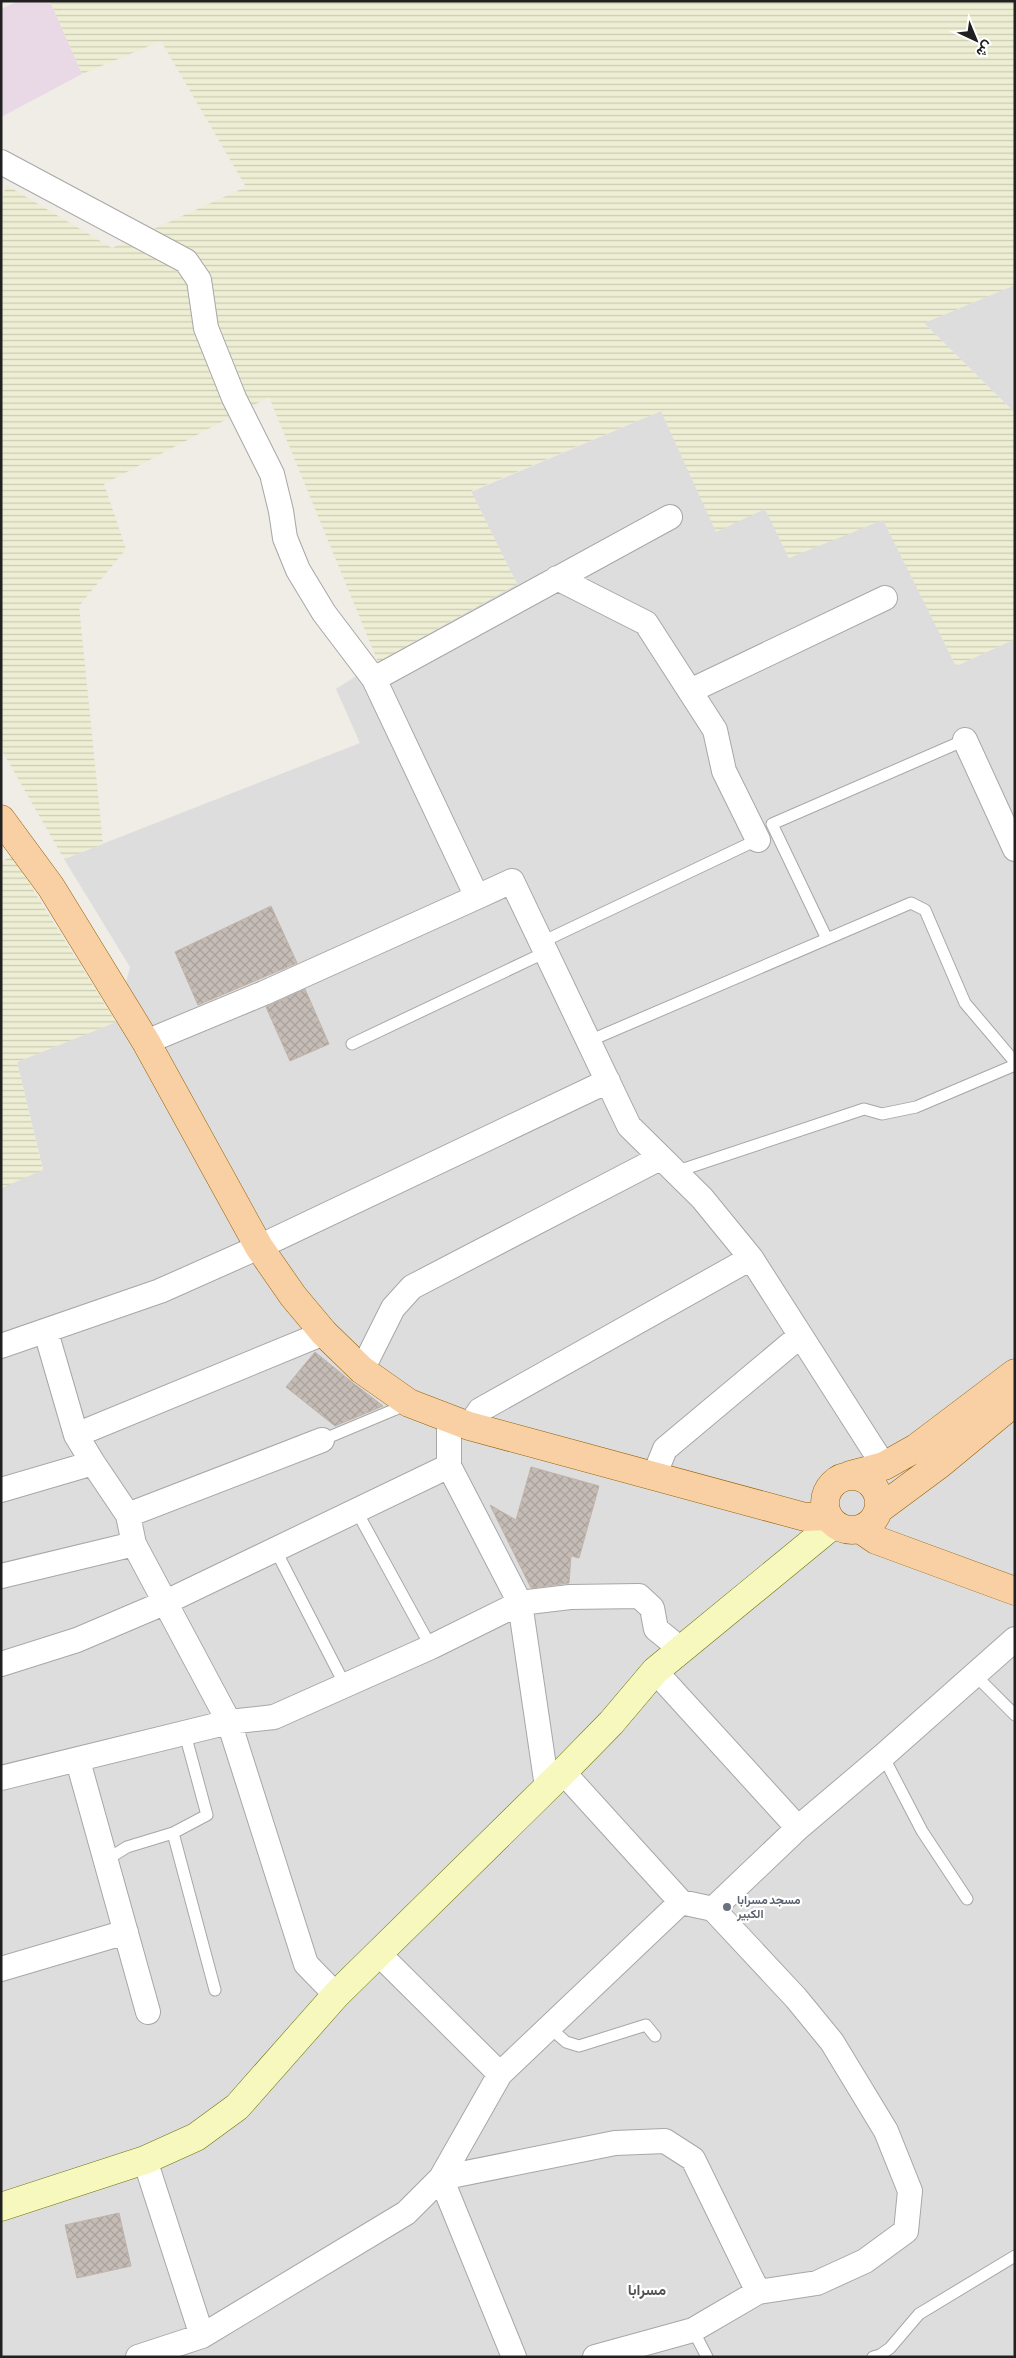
<svg xmlns="http://www.w3.org/2000/svg" width="1016" height="2358" font-family="'Asap Condensed',Vazirmatn,sans-serif">
	<style>
		.residential { fill: #dedddd }
		.industrial { fill: #e9d9e6 }
		.farmland { fill: url(#farmland-rules) }
		.building { fill: url(#building-cross-hatch); stroke: #c1b3a9 }
		.lines { fill: none; stroke-linecap: round; stroke-linejoin: round }
		.lane-casing { stroke: #a7a7a7; stroke-width: 13 }
		.street-casing { stroke: #a7a7a7; stroke-width: 26 }
		.secondary-casing { stroke: #6d7509; stroke-width: 29 }
		.primary-casing { stroke: #966105; stroke-width: 29 }
		.lane { stroke: #fff; stroke-width: 11 }
		.street { stroke: #fff; stroke-width: 24 }
		.secondary { stroke: #f7f8bd; stroke-width: 28 }
		.primary { stroke: #f9d0a3; stroke-width: 28 }
		.worship-dot { fill: #6b7280; stroke: #fff; stroke-width: 2 }
		.labels { text-anchor: middle; stroke-width: 4.5; stroke-linejoin: round; paint-order: stroke }
		.worship-label { font-size: 12px; font-weight: bold; fill: #5b616d; stroke: #fff; text-anchor: start }
		.quarter-label { font-size: 15px; font-weight: bold; fill: #535353; stroke: #fff }
	</style>
	<defs>
		<pattern id="farmland-rules" width="6" height="5" patternUnits="userSpaceOnUse" patternTransform="scale(1.25)"><rect width="6" height="5" fill="#edeed3"/><path d="M0 2.5h6" fill="none" stroke="#cbccb5"/></pattern>
		<pattern id="building-cross-hatch" width="8" height="8" patternUnits="userSpaceOnUse" patternTransform="scale(1.25)"><rect width="8" height="8" fill="#c5bcb6"/><path d="M0 0l8 8M0 8l8-8" fill="none" stroke="#a9a19c"/></pattern>
	</defs>
	<rect width="100%" height="100%" fill="#f0ece6"/>
	<path class="residential" d="M1015 285V413L924 323Z
		M661 411 716 531 765 508 789 558 883 519 956 666 1015 639V2357H1V1188L43 1169 17 1062 116 1022 130 967 64 859 360 743 336 689 378 662 517 584 471 492Z"/>
	<path class="industrial" d="M18 1H50L82 74 1 117V9Z"/>
	<path class="farmland" d="M50 1H1015V285L924 323 1015 413V639L956 666 883 520 789 558 765 509 716 532 661 411 471 491 517 584 378 662 269 397 104 484 126 549 79 606 103 844 64 859 1 749V204L6 185 112 248 246 187 161 41 82 74Z
		M12 856 116 1022 17 1062 43 1170 1 1188V862Z"/>
	<path class="building" d="M271 906 297 963 198 1005 175 952Z
		M305 989 329 1044 290 1061 266 1007Z
		M315 1352 353 1383 383 1406 335 1426 286 1387Z
		M531 1467 599 1486 579 1558 571 1556 569 1583 531 1588 490 1505 516 1520Z
		M119 2213 131 2266 77 2278 65 2225Z"/>
	<g class="lines">
		<g class="lane-casing">
			<path id="lane" d="M827 939 772 824 965 740
				M542 942 759 839
				M589 1041 911 903 925 910 965 1003 1015 1062
				M352 1044 546 952
				M675 1172 864 1109 882 1114 916 1107 1015 1065
				M322 1440 408 1404
				M356 1510 431 1647
				M275 1549 345 1685
				M974 1674 1015 1715
				M883 1756 922 1831 967 1899
				M173 1833 215 1990
				M106 1860 127 1847 173 1833 207 1815 185 1734
				M549 2027 566 2042 579 2046 646 2025 655 2036
				M693 2330 707 2357
				M873 2357 880 2355 890 2348 919 2314 1015 2256"/>
		</g>
		<g class="street-casing">
			<path id="street" d="M1 162 186 261 199 280 206 328 234 398 272 474 281 511 285 538 298 570 324 613 374 679 477 897 264 993 146 1042
				M557 578 646 623 715 730 724 771 758 840
				M374 679 670 517
				M690 691 885 598
				M965 740 1015 849
				M477 897 512 881 629 1126 702 1198 751 1258 884 1466
				M46 1332 76 1435 93 1463 128 1515 134 1544 229 1722 306 1964 336 1995
				M1 1346 160 1291 259 1247 608 1081
				M362 1370 393 1308 412 1287 660 1158
				M449 1419V1466L520 1603 547 1787
				M469 1426 480 1410 751 1258
				M76 1435 324 1333
				M654 1476 665 1449 800 1336
				M1 1490 93 1463
				M128 1515 322 1440
				M1 1576 134 1544
				M1 1664 77 1640 164 1603 449 1466
				M655 1671 798 1828
				M78 1761 148 2012
				M563 1772 681 1902
				M1 1778 229 1722 274 1717 431 1647 520 1603 570 1597 639 1596 652 1608 656 1629 682 1650
				M379 1954 500 2074
				M1 1969 126 1932
				M145 2160 202 2336
				M138 2357 202 2336 406 2213 441 2178 500 2074 681 1902 713 1909 798 1828 883 1756 1015 1639
				M514 2357 441 2178 615 2143 665 2141 693 2159 758 2292
				M595 2357 693 2330 758 2292 817 2283 865 2261 906 2231 910 2191 886 2131 832 2042 796 1998 713 1909"/>
		</g>
		<g class="secondary-casing">
			<path id="secondary" d="M1 2207 145 2160 196 2137 237 2107 336 1995 563 1772 611 1723 655 1671 834 1524"/>
		</g>
		<g class="primary-casing">
			<path id="primary" d="M1 819 51 887 146 1042 259 1247 293 1296 324 1333 362 1370 409 1403 469 1426 805 1517 828 1516
				M850 1475 884 1466 916 1448 1015 1373
				M825 1503a27 27 0 1 1 54 0a27 27 0 1 1-54 0Z
				M878 1510 940 1464 1015 1402
				M860 1529 876 1540 1015 1591"/>
		</g>
		<use href="#lane" class="lane"/>
		<use href="#street" class="street"/>
		<use href="#secondary" class="secondary"/>
		<use href="#primary" class="primary"/>
	</g>
	<circle class="worship-dot" cx="727" cy="1907" r="5"/>
	<g class="labels">
		<g class="worship-label">
			<text x="737" y="1904">مسجد مسرابا<tspan x="737" dy="14">الكبير</tspan></text>
		</g>
		<g class="quarter-label">
			<text x="647" y="2295">مسرابا</text>
		</g>
	</g>
	<rect width="1016" height="2358" fill="none" stroke="#202020" stroke-width="5"/>
	<g transform="translate(976 40) rotate(136)" stroke="#ffffff" stroke-width="4" paint-order="stroke">
	<path d="M0-4L9 19L0 12L-9 19Z" fill="#202020"/>
	<text y="-8" font-size="14" font-weight="bold" text-anchor="middle" fill="#202020">ش</text>
	</g>
</svg>
